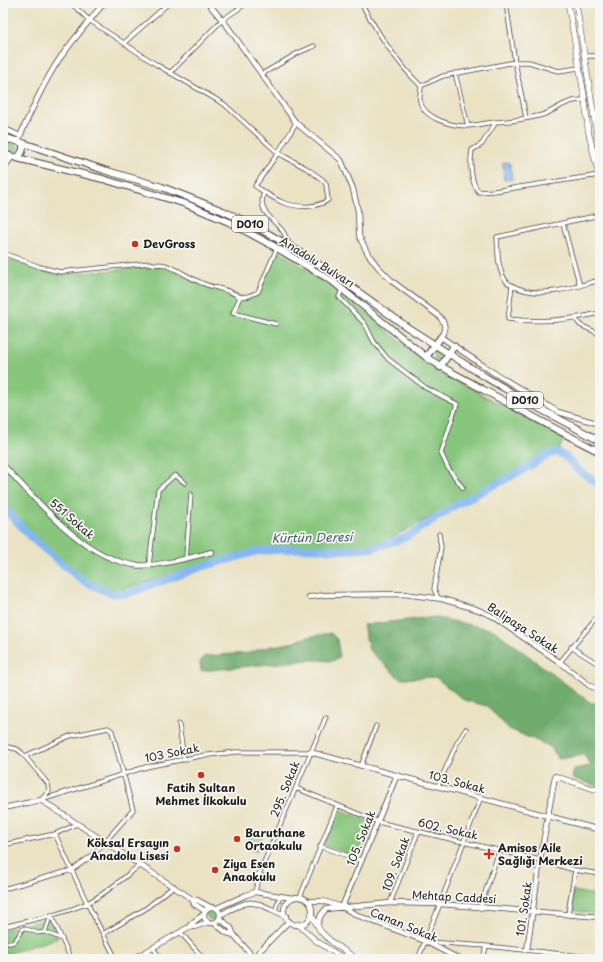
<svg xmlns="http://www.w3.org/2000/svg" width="603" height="962" font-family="'Playpen Sans',sans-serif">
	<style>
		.green { fill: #88c67d; stroke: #52714c }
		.forest { fill: #6eab6c; stroke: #456444 }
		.water { fill: #84b7f1; stroke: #506a86 }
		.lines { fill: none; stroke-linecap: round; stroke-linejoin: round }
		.river { stroke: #84b7f1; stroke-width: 8 }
		.pedestrian-casing { stroke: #3b3a35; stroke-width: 4.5 }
		.minor-casing { stroke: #3b3a35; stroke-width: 5 }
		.tertiary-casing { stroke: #3b3a35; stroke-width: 6 }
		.secondary-casing { stroke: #3b3a35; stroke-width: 6 }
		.trunk-casing { stroke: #3b3a35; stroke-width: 8 }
		.pedestrian { stroke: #fff; stroke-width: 3 }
		.minor { stroke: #fff; stroke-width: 3.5 }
		.tertiary { stroke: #fff; stroke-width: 4.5 }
		.secondary { stroke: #fff; stroke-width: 5 }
		.trunk { stroke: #fff; stroke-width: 6 }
		.poi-dot { fill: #c8321e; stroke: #f6f6f2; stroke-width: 1.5 }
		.labels { text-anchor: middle; stroke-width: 3.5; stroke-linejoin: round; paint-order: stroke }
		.shield { fill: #f6f6f2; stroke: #5d5d5c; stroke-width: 1 }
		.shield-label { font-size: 10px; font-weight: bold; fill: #1c1c1c }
		.poi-label { font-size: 11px; font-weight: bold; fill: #1c1c1c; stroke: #f6f6f2; text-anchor: start }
		.street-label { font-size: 11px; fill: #1c1c1c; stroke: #f6f6f2 }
		.water-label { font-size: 12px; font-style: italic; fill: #465a71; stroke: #f6f6f2 }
	</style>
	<rect width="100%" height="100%" fill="#f6f6f2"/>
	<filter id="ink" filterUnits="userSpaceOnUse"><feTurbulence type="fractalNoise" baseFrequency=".025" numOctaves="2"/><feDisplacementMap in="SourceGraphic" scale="8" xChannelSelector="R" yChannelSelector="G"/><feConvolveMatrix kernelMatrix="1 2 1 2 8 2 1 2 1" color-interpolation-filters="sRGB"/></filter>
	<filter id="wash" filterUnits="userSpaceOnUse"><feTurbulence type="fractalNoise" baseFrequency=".012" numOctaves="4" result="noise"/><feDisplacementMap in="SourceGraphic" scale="16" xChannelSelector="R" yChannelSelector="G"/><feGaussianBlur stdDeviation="0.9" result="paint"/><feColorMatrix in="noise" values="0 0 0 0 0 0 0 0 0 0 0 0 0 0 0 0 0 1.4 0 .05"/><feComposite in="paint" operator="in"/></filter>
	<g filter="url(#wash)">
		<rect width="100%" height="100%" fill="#ebe2c4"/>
		<path class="green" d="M8 148a5 5 0 1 1 10 0a5 5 0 1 1-10 0Z
			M279 251 342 293 432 368 564 438 558 452 549 454 372 548H305L259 551 223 559 113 592 83 581 3 506V258L58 275 163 266 198 283 221 289 245 298 259 293 276 252Z
			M433.5 356a4.5 4.5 0 1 1 9 0a4.5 4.5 0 1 1-9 0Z
			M340 809 372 823 357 857 326 846 324 843Z
			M253 830 264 834 256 852 245 847Z
			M573 891 600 896V915L572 910Z
			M206.5 914a5.5 5.5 0 1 1 11 0a5.5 5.5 0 1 1-11 0Z
			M48 919 58 938 3 955V930Z"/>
		<path class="forest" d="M434 617 494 630 591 703H600V787L572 778 574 769 591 766 584 755 558 759 551 747 509 729 487 706 464 700 435 677 400 679 369 650 363 625Z
			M331 633 337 639 340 657 333 661 309 660 201 671 200 662 205 656 249 653 263 648 295 642 307 637Z"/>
		<path class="water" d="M508 162 509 164H510L512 179 504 180 503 163Z"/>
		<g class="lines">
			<path class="river" d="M3 507 34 540 83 581 111 593 126 594 201 567 259 551 305 548 342 550 372 548 405 538 459 503 521 471 549 454 558 452 567 458 578 470 600 485"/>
		</g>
	</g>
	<g filter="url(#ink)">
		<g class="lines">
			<g class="pedestrian-casing">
				<path id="pedestrian" d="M252 877 259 874 263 876
					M275 911 280 896
					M45 932 51 915
					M3 941C16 949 17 934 24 928L38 933 45 932 62 939"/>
			</g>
			<g class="minor-casing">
				<path id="minor" d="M71 3 89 20 157 65 224 104 278 153 306 168 323 180 326 184 328 200C323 204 318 205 311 206 285 208 275 199 255 186L278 153 296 123
					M361 3C378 33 396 62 421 86L443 76 515 62 526 118
					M506 3 515 62H529L558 71 579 68
					M507 5 520 3
					M124 43 169 3
					M585 56H600
					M170 73 222 20 247 3
					M455 73 468 126
					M262 74 298 53 314 46
					M421 86C421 91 419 97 420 101 424 119 452 126 467 126 477 125 486 123 496 122
					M585 100C565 99 558 110 542 115 527 119 511 121 496 122L482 144 472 150C470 162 470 182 479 192L494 191 599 175
					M264 192C257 211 271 217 282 230 285 234 287 240 290 245
					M600 215 497 237C498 251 497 269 506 281 508 284 511 285 513 286 541 300 573 287 600 280
					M563 224 580 286
					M3 253 40 267 60 272 150 263C155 266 160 263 165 265 178 269 189 278 202 283 215 289 227 288 240 297L249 296 258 292 277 248
					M512 285 508 319C538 323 570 320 600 313
					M342 289 339 297 365 324 374 342 388 359 426 388 457 404 441 453 448 468 463 488
					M240 297 233 313 276 324
					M575 318 580 325 600 334
					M186 558 191 494
					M149 565 158 490 175 475 185 483
					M438 598 434 589 441 547 439 534
					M571 647 600 665
					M560 662 600 614
					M179 724 184 760
					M3 746 17 749 22 753 44 779 48 784 49 791 42 799
					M361 766 376 726
					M438 786 457 743 466 729
					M296 788 378 822 540 860 575 870 600 874
					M41 800 146 767 200 756 236 752H310
					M55 834 87 903 116 959
					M3 845 55 834 77 824
					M320 846 362 861
					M3 889 72 870 94 854 133 810 112 731 108 728 70 736 25 756
					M255 892 259 874 326 717
					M300 897 337 806
					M390 903 418 832
					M480 908 499 851
					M568 914 575 870
					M51 915 71 959
					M3 927C31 920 61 915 87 903 106 894 123 878 140 865
					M181 933 204 959
					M103 934 145 909 174 886
					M428 942 486 946 600 958
					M153 948 161 959
					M418 959 440 904 481 797
					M483 959 486 946
					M543 959 544 952"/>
			</g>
			<g class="tertiary-casing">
				<path id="tertiary" d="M208 3 228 27 296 123 341 160 353 189 358 211 359 236 368 254 378 267 393 282 439 316C446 324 446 328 441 337L491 371 558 412 600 424
					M594 114 600 116
					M3 128 20 136
					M18 141C29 115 43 84 58 61 72 41 88 22 104 3
					M3 169 12 157
					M3 465C38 501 82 557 134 565 154 568 192 557 212 552
					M309 597 325 595 404 594 442 599 476 609 490 615 561 663 590 686 600 689
					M310 752 600 830
					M3 808 41 800 192 899 197 900 210 907
					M284 911a14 14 0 1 1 28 0a14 14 0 1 1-28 0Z
					M192 899 194 904 205 911
					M308 901H323L342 907 359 916 425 941 459 959
					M342 907 397 775
					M204 915a8 8 0 1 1 16 0a8 8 0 1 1-16 0Z
					M217 908 246 895 255 892 293 898
					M220 915C254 896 252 901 286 916
					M220 918 231 928 234 935 255 959
					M214 923 227 933 234 935
					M317 925 321 915 326 909 390 903 440 904 600 917
					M189 927H194L209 922
					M527 950 540 860 555 776 600 791
					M253 958 289 921
					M133 959 189 927 191 924 204 914"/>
			</g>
			<g class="secondary-casing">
				<path id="secondary" d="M568 3 585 100 588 130 600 180
					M576 3 600 154
					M311 914 321 932 333 943 357 959
					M298 924 315 940 344 959"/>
			</g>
			<g class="trunk-casing">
				<path id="trunk" d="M23 143 104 170 162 187 223 211 253 225 290 246 332 273 407 327 487 378 533 405 600 441
					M3 148 5 143 9 139 23 143C24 149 22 154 17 158L4 154 3 151
					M17 158 103 179 186 204 229 222 277 248 332 281 426 357C444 369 463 378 482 389 521 410 560 432 600 452
					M426 357 441 337
					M440 367 454 346"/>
			</g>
			<use href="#pedestrian" class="pedestrian"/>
			<use href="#minor" class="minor"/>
			<use href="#tertiary" class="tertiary"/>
			<use href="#secondary" class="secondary"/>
			<use href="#trunk" class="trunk"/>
		</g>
	</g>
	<g class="poi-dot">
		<circle cx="135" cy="244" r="4"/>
		<circle cx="201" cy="775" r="4"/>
		<circle cx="237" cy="839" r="4"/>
		<circle cx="177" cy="849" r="4"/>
		<path d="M487 848h4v4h4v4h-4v4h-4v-4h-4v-4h4z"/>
		<circle cx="215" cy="870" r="4"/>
	</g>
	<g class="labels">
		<g class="shield">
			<rect x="232" y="216" width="36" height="16" rx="3"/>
			<rect x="507" y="392" width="36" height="16" rx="3"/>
		</g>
		<g class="shield-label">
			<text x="250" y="228">D010</text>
			<text x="525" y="404">D010</text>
		</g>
		<g class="poi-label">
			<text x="143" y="248">DevGross</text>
			<text x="201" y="792" text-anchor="middle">Fatih Sultan<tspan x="201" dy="13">Mehmet İlkokulu</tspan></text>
			<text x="245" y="837">Baruthane<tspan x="245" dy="13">Ortaokulu</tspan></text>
			<text x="169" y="847" text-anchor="end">Köksal Ersayın<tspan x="169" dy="13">Anadolu Lisesi</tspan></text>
			<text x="498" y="852">Amisos Aile<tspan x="498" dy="13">Sağlığı Merkezi</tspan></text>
			<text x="223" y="868">Ziya Esen<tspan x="223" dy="13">Anaokulu</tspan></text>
		</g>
		<g class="street-label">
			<text transform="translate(317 262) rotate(32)" y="4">Anadolu Bulvarı</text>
			<text transform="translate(72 519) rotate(41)" y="4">551 Sokak</text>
			<text transform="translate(523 628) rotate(33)" y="4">Balipaşa Sokak</text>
			<text transform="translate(172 753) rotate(-11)" y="4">103 Sokak</text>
			<text transform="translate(457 782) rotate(15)" y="4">103. Sokak</text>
			<text transform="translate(285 789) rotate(-68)" y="4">295. Sokak</text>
			<text transform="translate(448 829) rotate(13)" y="4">602. Sokak</text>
			<text transform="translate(361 838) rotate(-68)" y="4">105. Sokak</text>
			<text transform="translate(396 864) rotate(-69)" y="4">109. Sokak</text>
			<text transform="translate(454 897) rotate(3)" y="4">Mehtap Caddesi</text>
			<text transform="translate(524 909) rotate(-82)" y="4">101. Sokak</text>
			<text transform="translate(404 925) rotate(22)" y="4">Canan Sokak</text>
		</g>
		<g class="water-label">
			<text transform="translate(312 538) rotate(-1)" y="4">Kürtün Deresi</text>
		</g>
	</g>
	<rect width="603" height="962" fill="none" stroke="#f6f6f2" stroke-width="16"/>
</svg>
